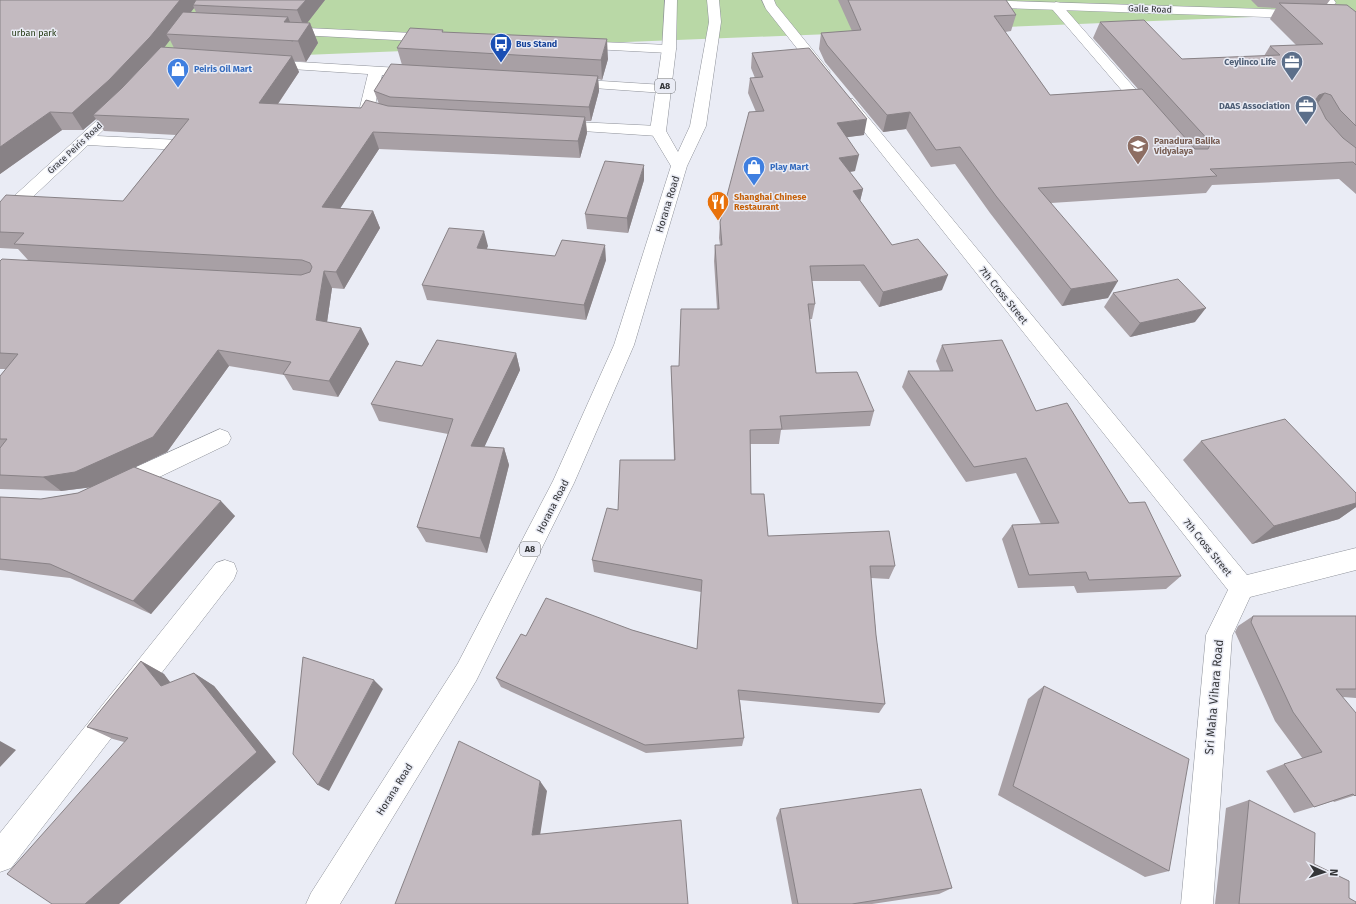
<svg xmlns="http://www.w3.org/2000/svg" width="1356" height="904" font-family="'Fira Sans',sans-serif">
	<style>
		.green { fill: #b9d8a6 }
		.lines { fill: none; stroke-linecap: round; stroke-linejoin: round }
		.minor-casing { stroke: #8e9199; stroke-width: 1 }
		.highway-casing { stroke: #8e9199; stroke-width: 1 }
		.minor { fill: #fff; fill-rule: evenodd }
		.highway { fill: #fff; fill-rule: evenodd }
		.wall { fill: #a8a0a5; fill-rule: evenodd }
		.shaded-wall { fill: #888286 }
		.building { fill: #c3bac0; stroke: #888286 }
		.labels { text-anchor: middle; stroke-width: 3; stroke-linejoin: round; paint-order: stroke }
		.far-street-label { font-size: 9px; fill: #343538; stroke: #eaecf5 }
		.far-park-label { font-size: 9px; fill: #1e340d; stroke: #eaecf5 }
		.far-transit-label { font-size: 9px; font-weight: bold; fill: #164399; stroke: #eaecf5; text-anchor: start }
		.far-service-label { font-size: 9px; font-weight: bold; fill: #4e5e75; stroke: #eaecf5; text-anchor: end }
		.far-shop-label { font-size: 9px; font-weight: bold; fill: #366cbe; stroke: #eaecf5; text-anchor: start }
		.shield { fill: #eaecf5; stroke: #6b6c71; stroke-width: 1 }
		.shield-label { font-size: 9px; font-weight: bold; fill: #343538 }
		.far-education-label { font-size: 9px; font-weight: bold; fill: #785e54; stroke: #eaecf5; text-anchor: start }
		.far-food-label { font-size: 9px; font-weight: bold; fill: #c56008; stroke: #eaecf5; text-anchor: start }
		.street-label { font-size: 10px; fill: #343538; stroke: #eaecf5 }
		.near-street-label { font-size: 12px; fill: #343538; stroke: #eaecf5 }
	</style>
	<rect width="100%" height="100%" fill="#eaecf5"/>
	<path class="green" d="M0 0H1356V13L0 67Z"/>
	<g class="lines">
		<g class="minor-casing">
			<path id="minor" d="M762 0H774L776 5 828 69 830 72 828 75H818L766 9Z
				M1320 0H1334L1336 3 1330 7 1326 6Z
				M1056 2 1060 3 1153 109 1155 112 1153 115H1143L1052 9 1050 6Z
				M285 27 434 34 439 35 441 38 439 41 434 42 280 34 278 31 280 28Z
				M578 41 669 45 674 46 676 49 674 52 669 53 573 48 571 45 573 42Z
				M266 60 416 69 421 70 423 73 421 76 416 77 382 75 375 105 394 113 396 116 394 119C384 122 366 116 360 107L368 74 261 67 259 64 261 61Z
				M570 79 664 85 669 86 671 89 669 92 664 93 565 86 563 83 565 80Z
				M848 98 853 99 1247 575 1356 548V570L1250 597 1232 636 1213 904H1181L1206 635 1228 590 843 105 841 102 843 99Z
				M122 101 127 102 129 105 97 136 180 140 185 142 188 145 185 148 180 150 88 145 6 222 0 223V209L117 102Z
				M557 121 658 126 663 128 666 131 663 134 658 136 552 129 549 126 552 123Z
				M220 429 228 432 231 438 228 444 128 492 120 494 112 492 109 485 112 478Z
				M225 560 234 563 237 571 234 579 11 868 0 872V833L216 563Z"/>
		</g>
		<g class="highway-casing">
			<path id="highway" d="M665 0H677L676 49 666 131 678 152 690 126 709 22 707 0H719L721 22 706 126 687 166 634 345 574 483 476 681 340 904H306L311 893 458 663 553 481 614 345 671 166 650 131 662 49Z
				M979 0 1356 12V20L975 7 973 4 975 1Z"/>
		</g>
		<use href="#minor" class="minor"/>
		<use href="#highway" class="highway"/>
	</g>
	<path class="wall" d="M0 0H325L307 23H310L318 43 306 62 294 61 299 72 278 104 361 108 379 104 374 91 402 65 397 48 443 30V32L608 59 602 80 598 79 599 91 591 121H586L587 133 580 158 379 149 340 208 373 211 380 228 344 289 332 288 327 322 361 328 369 344 338 397 293 390 284 375 229 366 167 452 135 467 235 516 151 614 70 578 0 570V497L41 499 78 493 92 487 61 491 0 489V376L6 369H0V261L28 260 18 249 0 248V202L123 201 176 135 104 131 96 119 83 130H62L0 174ZM194 8 196 12H191ZM170 40 174 48H164Z
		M838 0H1006L1016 15 1011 31 1005 32 1050 95 1138 89 1093 38 1100 22 1182 59 1264 56 1270 46 1296 45 1270 19 1276 8 1258 7 1251 0H1330L1327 4 1356 12V194L1339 179 1212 185 1206 193 1051 203 1108 298 1062 306 990 213 955 164 931 167 906 129 883 132 825 62 819 49 821 33 852 31Z
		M752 53 864 135 846 137 855 171 849 172 863 189 860 201 892 245 942 290 879 307 860 281H812L815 304 812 319H809L816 373 874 411 870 426 781 430 779 444H750L751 494 768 536 895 566 889 579 871 578 876 635 885 704 879 713 740 700 744 738 742 746 646 753 501 687 496 678 526 636 632 630 697 649 701 592 594 572 592 560 618 510 674 460 671 366H679L717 309 714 261 715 245H720L719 238 720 222 756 112 748 93 750 78H755L751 68Z
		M644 180 628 233 587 229 585 214Z
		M488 246 486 249 555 256 606 260 586 320 427 300 422 285Z
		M1113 293 1195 322 1130 337 1104 307Z
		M942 345 1036 411 1129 503 1181 576 1166 589 1077 593 1074 586 1018 588 1002 539 1012 525 1041 524 1016 473 966 482 902 387 908 371H940L936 361Z
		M516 353 520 370 484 447 504 448 509 465 487 553 426 542 417 527 448 434 379 421 371 404 422 366Z
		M1201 441 1356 493V507L1339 519 1252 544 1183 460Z
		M1253 616H1356V698L1343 697 1356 795 1334 802 1333 801 1294 813 1266 771 1284 764 1303 759 1275 721 1235 632 1238 626Z
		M141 661 164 674 170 683 194 673 214 686 276 762 124 742 113 739 87 727Z
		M1044 686 1169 871 1145 877 998 795 1028 699Z
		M1249 800 1349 898 1356 904H1215L1226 808Z
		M780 809 952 888 939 894 872 904H792L776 818Z"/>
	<path class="shaded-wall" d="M180 0H200L193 5 194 8 174 34H166L170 40 159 54 120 97 93 115 96 119 83 130 72 113Z
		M306 0H325L304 27 297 10Z
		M288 17 296 37 292 42 284 22Z
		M310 23 318 43 306 62 298 41Z
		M607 39 608 59 602 80 601 60Z
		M292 56 299 72 267 120 259 103Z
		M598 76 599 91 591 121 589 107Z
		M1325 93 1313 110 1307 111 1319 95Z
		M50 112 62 130 0 174V147Z
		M910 112 906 129 883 132 887 115Z
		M585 117 587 133 580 158 578 141Z
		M867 119 864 135 834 139 837 123Z
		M373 132 379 149 330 224 322 207Z
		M859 155 855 171 836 174 839 158Z
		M644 165V180L628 233 627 218Z
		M863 189 859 205 853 191Z
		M373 211 380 228 344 289 336 272Z
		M484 231 488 246 481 263 477 248Z
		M605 245 606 260 586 320 584 305Z
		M324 271 332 288 325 336 316 320Z
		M948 275 942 290 879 307 883 292Z
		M1118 281 1108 298 1062 306 1071 289Z
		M1206 308 1195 322 1130 337 1140 323Z
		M361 328 369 344 338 397 329 381Z
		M218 350 229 366 167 452 93 487 61 491 43 477Z
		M516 353 520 370 477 463 471 446Z
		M504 448 509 465 487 553 480 538Z
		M221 501 235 516 151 614 133 601Z
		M1356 503V507L1339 519 1252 544 1274 526Z
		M141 661 164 674 183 699 161 686Z
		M194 673 214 686 276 762 119 904H85Z
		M374 680 383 689 329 791 318 785Z
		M0 741 16 750 0 767Z
		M540 781 547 791 539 842 532 835Z"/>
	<path class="building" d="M0 0H180L150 37 109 80 72 113 50 112 0 147Z
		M196 0H306L297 10 193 5Z
		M848 0H1006L1016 15 994 16 1050 95 1142 89 1195 149H1208L1211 143 1100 22 1144 20 1182 59 1280 55 1270 46 1323 44 1279 3 1347 5 1356 12V126L1340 110 1331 95 1325 93 1319 95 1316 99 1326 119 1343 138 1356 148V165L1353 162 1210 169 1217 176 1038 188 1118 281 1071 289 996 196 960 147 936 150 910 112 887 115 827 45 821 33 861 30Z
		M183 12 288 17 284 22 310 23 298 41 166 34Z
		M410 28 443 30 442 32 607 39 601 60 397 48Z
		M161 47 292 56 259 103 361 108 366 100 388 106 585 117 578 141 373 132 322 207 373 211 336 272 324 271 316 320 361 328 329 381 283 374 291 362 218 350 153 437 75 472 43 477 0 475V448L7 439H0V376L18 354 0 353V261L2 259 301 275 310 272 312 267 310 263 302 260 14 244 24 233 0 232V202L6 195 123 201 189 119 93 115 122 88Z
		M809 48 867 119 837 123 859 155 839 158 863 189 853 191 892 245 918 239 948 275 883 292 864 265 810 266 815 304H808L816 373 857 372 874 411 780 416 782 429 750 430 751 494H764L768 536 889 531 895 566H870L876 635 885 704 738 690 744 738 645 745 496 678 521 634 526 636 546 598 632 630 697 649 702 580 592 560 607 508 618 510 620 460H675L671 366H679L681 309H719L715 245H722L720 222 749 112 764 111 750 78 763 77 752 53Z
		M391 64 598 76 589 107 390 97 374 91Z
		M605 161 644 165 627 218 585 214Z
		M449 228 484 231 477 248 555 256 562 240 605 245 584 305 422 285Z
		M1178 279 1206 308 1140 323 1113 293Z
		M437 340 516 353 471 446 504 448 480 538 417 527 453 419 371 404 396 361 422 366Z
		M1002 340 1036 411 1067 403 1129 503 1145 502 1181 576 1089 580 1086 572 1029 575 1012 525 1059 523 1026 458 974 467 908 371H953L942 345Z
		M1285 419 1356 493V503L1274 526 1201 441Z
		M134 467 221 501 133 601 50 564 0 559V497L41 499 78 493Z
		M1253 616H1356V689H1336L1356 713V795L1355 796 1353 794 1314 807 1284 764 1322 752 1293 712 1251 622Z
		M303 657 374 680 318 785 293 754Z
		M141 661 161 686 194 673 257 752 85 904H52L7 874 128 738 87 727Z
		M1044 686 1189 759 1169 871 1013 786Z
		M459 741 540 781 532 835 681 820 688 904H395Z
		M921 789 952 888 852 904H798L780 809Z
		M1249 800 1315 833 1314 864 1349 881V898L1356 902V904H1239Z"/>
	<defs>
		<g id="bus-pin" transform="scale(1.15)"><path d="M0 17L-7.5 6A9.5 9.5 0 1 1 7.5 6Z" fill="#1a4fb4" stroke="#eaecf5"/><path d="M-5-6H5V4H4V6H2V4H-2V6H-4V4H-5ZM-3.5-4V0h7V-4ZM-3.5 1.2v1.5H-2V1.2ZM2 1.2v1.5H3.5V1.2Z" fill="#fff"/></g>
		<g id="office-pin" transform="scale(1.15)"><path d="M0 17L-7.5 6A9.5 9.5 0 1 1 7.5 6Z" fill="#5c6f8a" stroke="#eaecf5"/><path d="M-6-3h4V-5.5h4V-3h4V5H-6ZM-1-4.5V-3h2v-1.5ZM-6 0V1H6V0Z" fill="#fff"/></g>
		<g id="shop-pin" transform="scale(1.15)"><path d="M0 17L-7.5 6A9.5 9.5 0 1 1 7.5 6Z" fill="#3f7fe0" stroke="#eaecf5"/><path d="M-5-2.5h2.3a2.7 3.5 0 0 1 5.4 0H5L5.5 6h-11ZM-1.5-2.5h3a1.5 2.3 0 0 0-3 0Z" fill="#fff"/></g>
		<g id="school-pin" transform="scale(1.15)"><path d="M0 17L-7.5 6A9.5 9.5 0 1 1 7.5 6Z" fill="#8d6e63" stroke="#eaecf5"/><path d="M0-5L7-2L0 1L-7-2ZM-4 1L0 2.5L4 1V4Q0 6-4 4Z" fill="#fff"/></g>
		<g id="restaurant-pin" transform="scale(1.15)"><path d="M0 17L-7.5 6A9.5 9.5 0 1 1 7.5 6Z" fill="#e8710a" stroke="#eaecf5"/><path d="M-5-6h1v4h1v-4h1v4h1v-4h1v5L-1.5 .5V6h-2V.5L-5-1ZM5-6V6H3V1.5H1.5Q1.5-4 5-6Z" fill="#fff"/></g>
	</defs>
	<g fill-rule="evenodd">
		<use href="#bus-pin" x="501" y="44"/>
		<use href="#office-pin" x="1292" y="62"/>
		<use href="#shop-pin" x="178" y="69"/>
		<use href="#office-pin" x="1306" y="106"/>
		<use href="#school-pin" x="1138" y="146"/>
		<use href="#shop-pin" x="754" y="167"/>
		<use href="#restaurant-pin" x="718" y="202"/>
	</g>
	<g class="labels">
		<g class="far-street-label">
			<text transform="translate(1150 9) rotate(2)" y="3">Galle Road</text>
			<text transform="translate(75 148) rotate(-43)" y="3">Grace Peiris Road</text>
		</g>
		<g class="far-park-label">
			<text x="34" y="36">urban park</text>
		</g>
		<g class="far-transit-label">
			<text x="516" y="47">Bus Stand</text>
		</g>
		<g class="far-service-label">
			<text x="1276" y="65">Ceylinco Life</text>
			<text x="1290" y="109">DAAS Association</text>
		</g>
		<g class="far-shop-label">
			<text x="194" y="72">Peiris Oil Mart</text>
			<text x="770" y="170">Play Mart</text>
		</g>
		<g class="shield">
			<rect x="655" y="79" width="20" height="14" rx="3"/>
			<rect x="520" y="542" width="20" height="14" rx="3"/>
		</g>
		<g class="shield-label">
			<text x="665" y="89">A8</text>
			<text x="530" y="552">A8</text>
		</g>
		<g class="far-education-label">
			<text x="1154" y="144">Panadura Balika<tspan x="1154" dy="10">Vidyalaya</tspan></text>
		</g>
		<g class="far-food-label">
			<text x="734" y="200">Shanghai Chinese<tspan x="734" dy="10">Restaurant</tspan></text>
		</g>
		<g class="street-label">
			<text transform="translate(667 204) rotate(-73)" y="4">Horana Road</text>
			<text transform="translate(1004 295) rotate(51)" y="4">7th Cross Street</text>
			<text transform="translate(552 506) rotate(-63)" y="4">Horana Road</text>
			<text transform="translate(1208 547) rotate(51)" y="4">7th Cross Street</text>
			<text transform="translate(394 789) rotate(-58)" y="4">Horana Road</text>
		</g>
		<g class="near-street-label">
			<text transform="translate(1214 697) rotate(-85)" y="4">Sri Maha Vihara Road</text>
		</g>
	</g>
	<g transform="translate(1324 872) rotate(93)" stroke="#eaecf5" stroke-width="3" paint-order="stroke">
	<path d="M0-3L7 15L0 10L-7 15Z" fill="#343538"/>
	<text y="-6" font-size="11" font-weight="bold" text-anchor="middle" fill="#343538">N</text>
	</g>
</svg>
